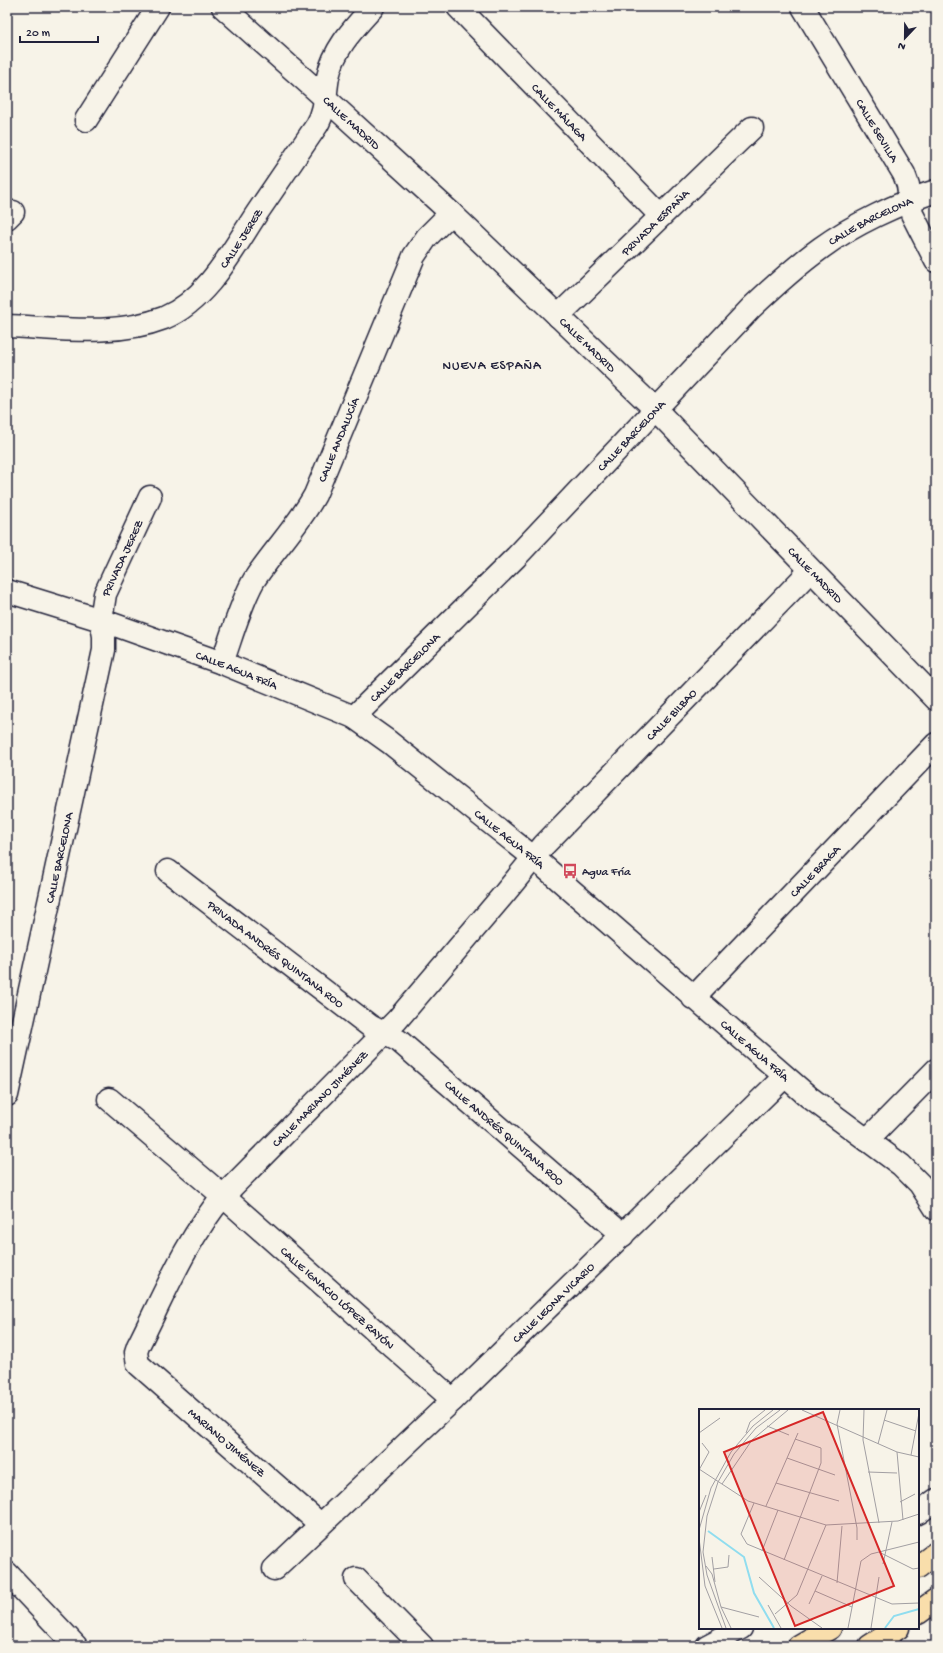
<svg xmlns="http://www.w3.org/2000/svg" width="943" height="1653" font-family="'Gochi Hand',sans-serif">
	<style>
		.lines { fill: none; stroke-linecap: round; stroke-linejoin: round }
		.minor-casing { stroke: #22223b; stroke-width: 25 }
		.primary-casing { stroke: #22223b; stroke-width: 25 }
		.minor { stroke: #f7f3e8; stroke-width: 22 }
		.primary { stroke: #f9deab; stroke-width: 22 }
		.labels { text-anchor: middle; stroke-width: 3.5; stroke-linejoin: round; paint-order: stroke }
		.street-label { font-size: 12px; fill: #22223b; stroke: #f7f3e8 }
		.poi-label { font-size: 12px; fill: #22223b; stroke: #f7f3e8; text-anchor: start }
		.neighbourhood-label { font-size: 13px; letter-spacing: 1px; fill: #22223b; stroke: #f7f3e8 }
		.inset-river { fill: none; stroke: #90ddef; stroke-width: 2 }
		.inset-road { fill: none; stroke: #a29fa3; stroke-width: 1 }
		.view { fill: #d62828; fill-opacity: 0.15; stroke: #d62828; stroke-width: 2 }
		.inset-edge { fill: none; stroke: #22223b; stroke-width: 2 }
	</style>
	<rect width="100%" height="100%" fill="#f7f3e8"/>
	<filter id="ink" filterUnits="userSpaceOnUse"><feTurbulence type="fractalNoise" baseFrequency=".025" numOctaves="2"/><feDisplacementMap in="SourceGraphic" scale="8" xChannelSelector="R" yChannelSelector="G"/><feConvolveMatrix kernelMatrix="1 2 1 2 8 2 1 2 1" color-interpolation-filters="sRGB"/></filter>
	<g filter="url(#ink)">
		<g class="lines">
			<g class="minor-casing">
				<g id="minor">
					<path id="s1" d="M223 7 325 98 451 213 655 409 936 699"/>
					<path id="s2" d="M458 7 661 216"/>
					<path id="s3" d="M803 7 904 174 908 185 912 214 936 261"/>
					<path d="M86 120 158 7"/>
					<path d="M7 218 13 212"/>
					<path id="s4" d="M558 316 752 128"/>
					<path id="s5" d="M7 326C57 328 115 337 164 318 207 300 232 251 257 213 277 184 297 154 317 125 326 110 325 93 328 77 334 48 354 28 373 7"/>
					<path id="s6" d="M7 591 101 620 222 663 354 717 389 742 533 857 809 1097 901 1165 920 1184 936 1209"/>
					<path id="s7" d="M222 663C231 638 241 602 254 580 273 551 298 526 315 495L414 256 427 237 451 213"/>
					<path id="s8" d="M354 717 516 557 751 308C773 287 796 266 821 248 852 225 899 203 936 191"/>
					<path id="s9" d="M168 871 370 1026 399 1041 623 1235"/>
					<path id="s10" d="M693 998 936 744"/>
					<path id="s11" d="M7 1095 104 650V636L101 620 105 594 150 497"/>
					<path id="s12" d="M109 1099 223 1196 453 1400"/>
					<path d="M867 1140 936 1070"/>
					<path d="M918 1513 936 1500"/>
					<path id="s13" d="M320 1524 138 1364 136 1352 138 1346C164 1295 186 1240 223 1196L397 1020 504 894 544 845 810 571"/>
					<path id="s14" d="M274 1569 453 1400 784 1077"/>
					<path d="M7 1573 76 1646"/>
					<path d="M356 1579 422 1646"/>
					<path d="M707 1646 741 1628"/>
				</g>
			</g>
			<g class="primary-casing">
				<path id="primary" d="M918 1567 936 1553
					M918 1613 936 1600
					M799 1646 830 1628
					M870 1646 898 1628"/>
			</g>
			<use href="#minor" class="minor"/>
			<use href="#primary" class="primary"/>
		</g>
	</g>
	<defs>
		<g id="bus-bare" transform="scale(1.2)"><path d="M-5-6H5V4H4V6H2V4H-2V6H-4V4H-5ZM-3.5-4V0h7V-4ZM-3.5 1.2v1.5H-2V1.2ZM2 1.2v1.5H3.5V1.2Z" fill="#d1495b" stroke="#f7f3e8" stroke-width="2.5" paint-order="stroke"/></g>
	</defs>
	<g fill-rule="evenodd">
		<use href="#bus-bare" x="570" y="871"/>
	</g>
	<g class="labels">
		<g class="street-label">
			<text dy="4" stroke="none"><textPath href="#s2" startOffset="146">CALLE MÁLAGA</textPath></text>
			<text dy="4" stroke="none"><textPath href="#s1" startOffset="173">CALLE MADRID</textPath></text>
			<text dy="4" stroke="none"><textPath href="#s3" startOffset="144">CALLE SEVILLA</textPath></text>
			<text dy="4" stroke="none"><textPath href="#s8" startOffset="719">CALLE BARCELONA</textPath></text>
			<text dy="4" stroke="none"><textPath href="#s4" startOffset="135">PRIVADA ESPAÑA</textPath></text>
			<text dy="4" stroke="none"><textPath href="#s5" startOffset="271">CALLE JEREZ</textPath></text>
			<text dy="4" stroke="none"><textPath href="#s1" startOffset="497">CALLE MADRID</textPath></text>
			<text dy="4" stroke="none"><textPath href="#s8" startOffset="395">CALLE BARCELONA</textPath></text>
			<text dy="4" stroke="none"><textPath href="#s7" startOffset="254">CALLE ANDALUCÍA</textPath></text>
			<text dy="4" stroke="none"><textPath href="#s11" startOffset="552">PRIVADA JEREZ</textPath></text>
			<text dy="4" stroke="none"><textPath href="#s1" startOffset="821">CALLE MADRID</textPath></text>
			<text dy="4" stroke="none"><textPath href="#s8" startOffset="71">CALLE BARCELONA</textPath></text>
			<text dy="4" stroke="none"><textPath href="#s6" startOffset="243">CALLE AGUA FRÍA</textPath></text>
			<text dy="4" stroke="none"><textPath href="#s13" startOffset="1092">CALLE BILBAO</textPath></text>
			<text dy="4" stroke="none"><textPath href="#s6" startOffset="567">CALLE AGUA FRÍA</textPath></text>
			<text dy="4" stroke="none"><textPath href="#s11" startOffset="243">CALLE BARCELONA</textPath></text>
			<text dy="4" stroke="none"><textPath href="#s10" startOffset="176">CALLE BRAGA</textPath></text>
			<text dy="4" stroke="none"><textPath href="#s9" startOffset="136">PRIVADA ANDRÉS QUINTANA ROO</textPath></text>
			<text dy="4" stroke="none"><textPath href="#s6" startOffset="891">CALLE AGUA FRÍA</textPath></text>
			<text dy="4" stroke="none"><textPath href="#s13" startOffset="571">CALLE MARIANO JIMÉNEZ</textPath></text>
			<text dy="4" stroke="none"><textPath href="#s9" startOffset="427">CALLE ANDRÉS QUINTANA ROO</textPath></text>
			<text dy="4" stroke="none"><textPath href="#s12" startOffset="303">CALLE IGNACIO LÓPEZ RAYÓN</textPath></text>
			<text dy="4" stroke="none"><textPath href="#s14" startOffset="386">CALLE LEONA VICARIO</textPath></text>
			<text transform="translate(227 1442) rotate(41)" y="4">MARIANO JIMÉNEZ</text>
		</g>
		<g class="poi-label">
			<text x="582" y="875">Agua Fría</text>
		</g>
		<g class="neighbourhood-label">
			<text x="492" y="369">NUEVA ESPAÑA</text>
		</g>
	</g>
	<g transform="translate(699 1409)">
		<rect width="220" height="220" fill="#f7f3e8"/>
		<path class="inset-river" d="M9 122 45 148 55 184 75 219M186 219 195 207 220 200"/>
		<path class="inset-road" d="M103 1 198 43 220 48M141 1 138 15 158 119V131M165 1 164 31 180 114M185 11 217 22M68 17 90 26M0 24 21 9M47 24 51 13 66 1M179 35 188 1M198 43 204 111M212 46 220 4M88 49 136 66M0 60 49 92 127 116 199 112 220 105M0 61 10 43 3 34M169 63 198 64M77 74 140 92M23 75 53 31 89 1M201 93 216 85M55 94 42 125 48 135 193 195 220 194M67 97 99 24M0 103 7 86M0 121 12 79 32 43 54 17 74 1M0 129 6 177 23 219M63 142 79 101M180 143 214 160 220 159M13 148 16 173M85 151 122 54V39L96 30M184 155 193 113M7 157 13 165 22 198 32 219M15 160 29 158 30 146M60 168 92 197 123 219M138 174 143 117M116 182 153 198M110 195 123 167M69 196 82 219M22 198 60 208M76 205 98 186 127 116M27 219 8 166 4 143 8 107 19 73 35 45 57 19 81 1M149 219 162 152 172 145 220 133M172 219 180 168"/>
		<path class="view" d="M124 3 195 177 96 217 25 43Z"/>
		<rect width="220" height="220" class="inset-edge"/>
	</g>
	<rect width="943" height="1653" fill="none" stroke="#f7f3e8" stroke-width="24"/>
	<rect x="12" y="12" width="919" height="1629" fill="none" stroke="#22223b" stroke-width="1.5" filter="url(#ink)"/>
	<g transform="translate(905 38) rotate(202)" stroke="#f7f3e8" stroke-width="3" paint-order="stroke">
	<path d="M0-3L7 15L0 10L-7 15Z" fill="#22223b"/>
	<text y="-6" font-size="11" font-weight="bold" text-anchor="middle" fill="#22223b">N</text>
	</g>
	<path d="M20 36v6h78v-6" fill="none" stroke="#22223b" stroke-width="2"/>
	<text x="26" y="36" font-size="12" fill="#22223b" stroke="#f7f3e8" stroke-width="3" paint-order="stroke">20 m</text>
</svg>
